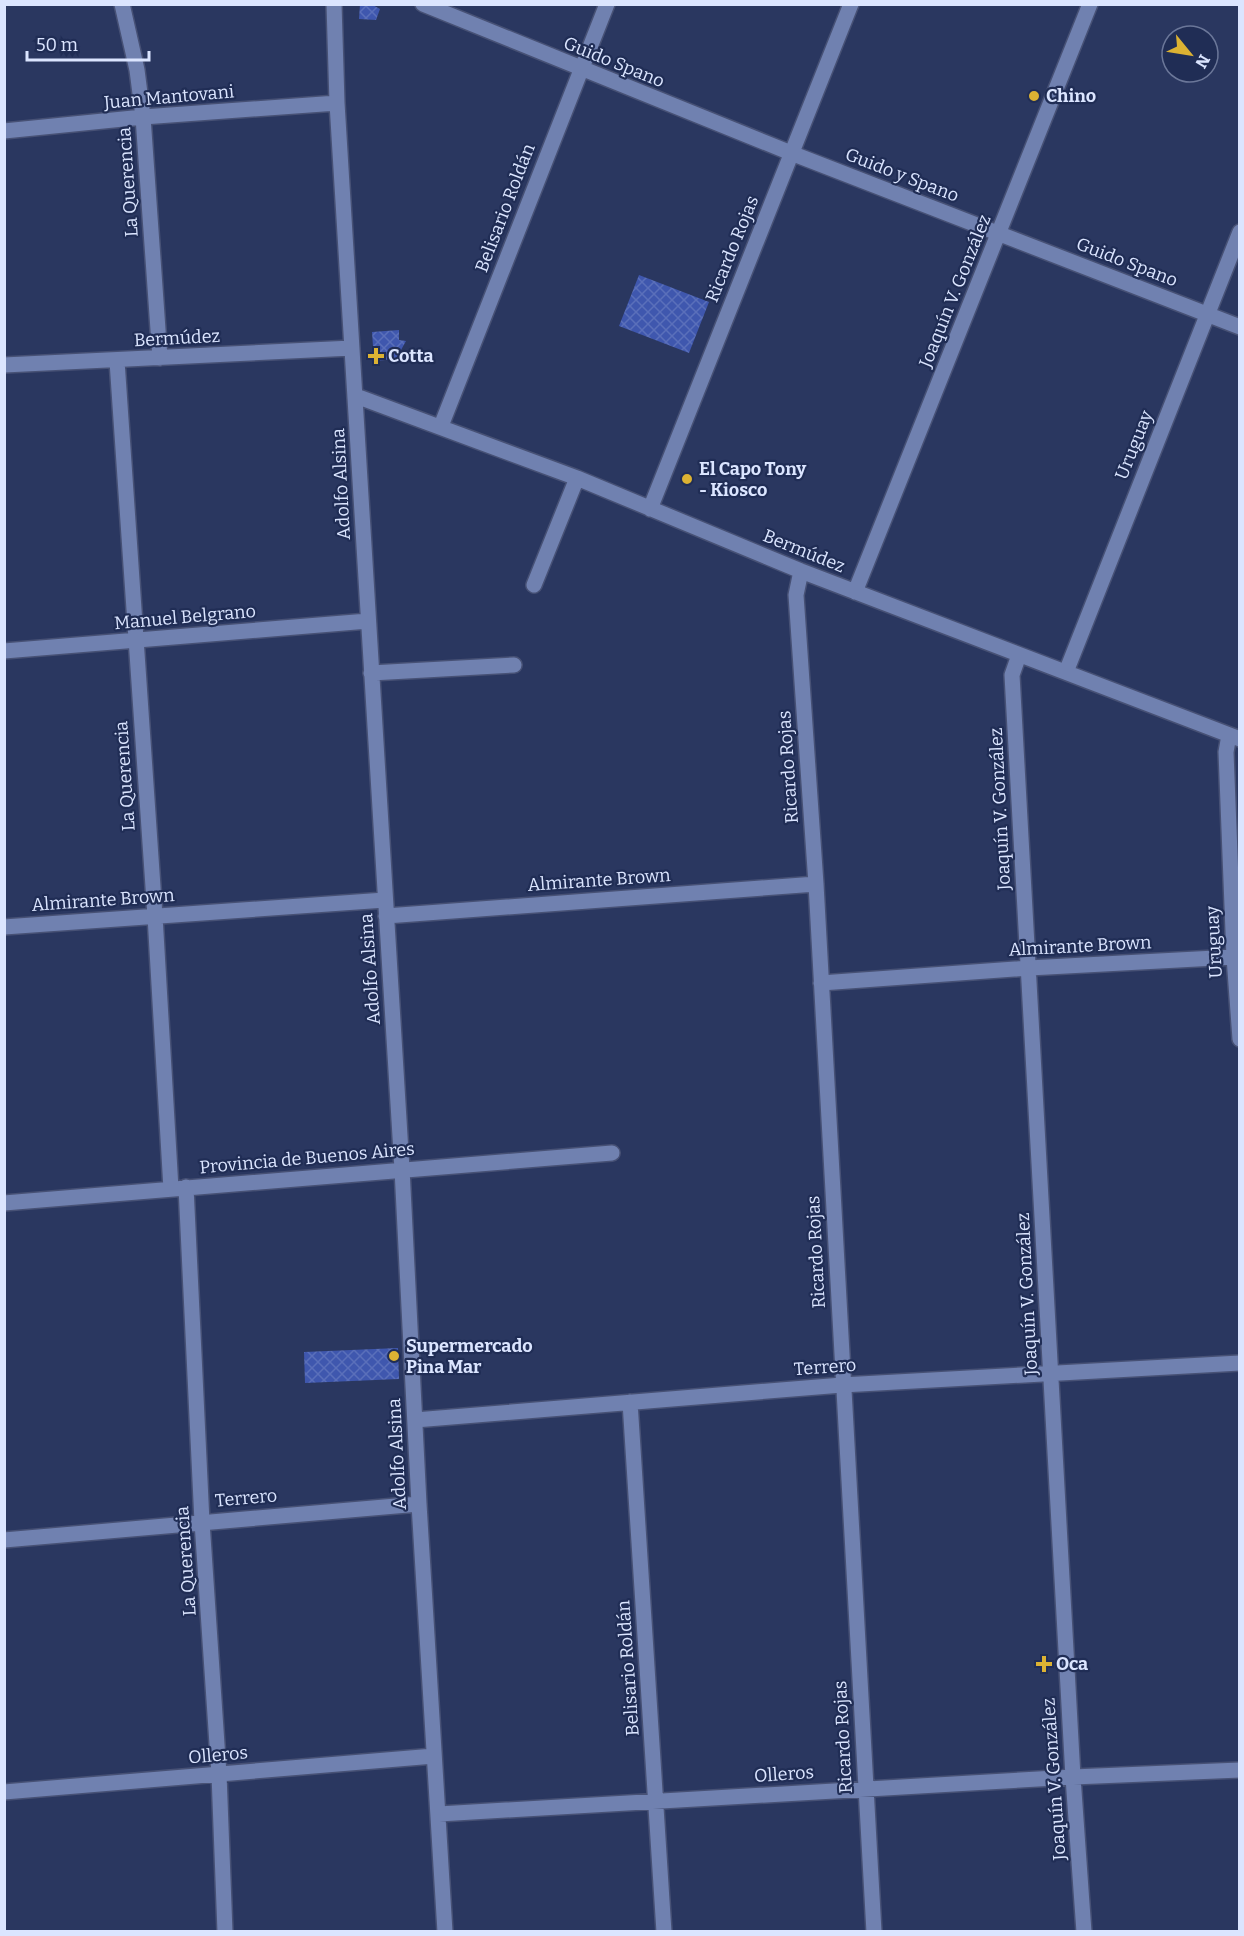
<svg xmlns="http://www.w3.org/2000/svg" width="1244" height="1936" font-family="Bitter,serif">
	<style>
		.building { fill: url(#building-cross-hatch) }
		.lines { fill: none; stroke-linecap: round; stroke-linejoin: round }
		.minor-casing { stroke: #475175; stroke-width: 18 }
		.minor { stroke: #7081b0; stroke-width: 15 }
		.poi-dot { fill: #dcb233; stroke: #202d55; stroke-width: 2 }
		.labels { text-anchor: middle; stroke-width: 4.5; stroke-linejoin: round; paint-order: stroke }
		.street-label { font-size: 18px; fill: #dbe5ff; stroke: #202d55 }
		.poi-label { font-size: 18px; font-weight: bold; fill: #dbe5ff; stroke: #202d55; text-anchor: start }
	</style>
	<defs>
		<pattern id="building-cross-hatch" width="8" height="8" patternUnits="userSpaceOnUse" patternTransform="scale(1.5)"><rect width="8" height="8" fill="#3f57ae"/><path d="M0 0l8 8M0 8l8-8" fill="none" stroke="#5a6fba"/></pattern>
	</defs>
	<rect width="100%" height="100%" fill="#2a3760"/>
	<path class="building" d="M360 4H371L380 9 376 20 359 19Z
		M639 275 709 302 689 353 619 326Z
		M399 330V340L406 341 396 359 374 361 372 332Z
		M398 1348 399 1379 305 1383 304 1352Z"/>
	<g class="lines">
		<g class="minor-casing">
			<path id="minor" d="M122 4 137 70 143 117 160 358
				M334 4 337 103 402 1169 419 1504 445 1932
				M423 4 791 153 1240 327
				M4 131 143 117 337 103
				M117 361 155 916 171 1189
				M4 365 352 348
				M356 396 577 478 801 571 1240 739
				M441 426 607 4
				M650 509 851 4
				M801 571 796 595 816 884 874 1932
				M534 585 577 478
				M855 592 1090 4
				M4 651 368 621
				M1019 655 1012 675 1073 1777 1084 1932
				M1066 672 1240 232
				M371 673 514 665
				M1229 735 1226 752 1234 957 1240 1039
				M386 916 816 884
				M4 927 385 900
				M821 983 1029 968 1234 957
				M186 1187 202 1522 219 1774 225 1932
				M4 1203 612 1153
				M630 1402 664 1932
				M415 1420 842 1385 1240 1363
				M4 1540 419 1504
				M4 1792 434 1756
				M439 1814 1073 1777 1240 1770"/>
		</g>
		<use href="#minor" class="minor"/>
	</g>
	<g class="poi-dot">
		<circle cx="1034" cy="96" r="6"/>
		<path d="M373 347h6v6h6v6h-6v6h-6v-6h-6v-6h6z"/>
		<circle cx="687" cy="479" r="6"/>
		<circle cx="394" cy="1356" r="6"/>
		<path d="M1041 1655h6v6h6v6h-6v6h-6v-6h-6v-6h6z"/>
	</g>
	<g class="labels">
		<g class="street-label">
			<text transform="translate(614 62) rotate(22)" y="6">Guido Spano</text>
			<text transform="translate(169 97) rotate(-5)" y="6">Juan Mantovani</text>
			<text transform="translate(902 175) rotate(21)" y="6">Guido y Spano</text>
			<text transform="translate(128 182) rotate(-94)" y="6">La Querencia</text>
			<text transform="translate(505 208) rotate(-69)" y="6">Belisario Roldán</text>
			<text transform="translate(732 249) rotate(-68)" y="6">Ricardo Rojas</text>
			<text transform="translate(1127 262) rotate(21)" y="6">Guido Spano</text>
			<text transform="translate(955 291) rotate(-68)" y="6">Joaquín V. González</text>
			<text transform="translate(177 338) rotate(-3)" y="6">Bermúdez</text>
			<text transform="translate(1134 445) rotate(-68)" y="6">Uruguay</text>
			<text transform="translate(341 484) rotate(-93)" y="6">Adolfo Alsina</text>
			<text transform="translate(804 551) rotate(22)" y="6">Bermúdez</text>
			<text transform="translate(185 617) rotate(-5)" y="6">Manuel Belgrano</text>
			<text transform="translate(788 767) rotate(-94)" y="6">Ricardo Rojas</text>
			<text transform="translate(125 776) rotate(-94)" y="6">La Querencia</text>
			<text transform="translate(1000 809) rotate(-93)" y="6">Joaquín V. González</text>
			<text transform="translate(599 880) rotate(-4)" y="6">Almirante Brown</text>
			<text transform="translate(103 900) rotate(-4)" y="6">Almirante Brown</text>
			<text transform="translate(1214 942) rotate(-93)" y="6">Uruguay</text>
			<text transform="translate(1080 946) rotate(-3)" y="6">Almirante Brown</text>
			<text transform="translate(370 969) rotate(-94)" y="6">Adolfo Alsina</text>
			<text transform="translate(307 1158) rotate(-5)" y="6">Provincia de Buenos Aires</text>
			<text transform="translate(816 1252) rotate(-93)" y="6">Ricardo Rojas</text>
			<text transform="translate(1027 1294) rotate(-93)" y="6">Joaquín V. González</text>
			<text transform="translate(825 1367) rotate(-4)" y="6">Terrero</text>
			<text transform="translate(397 1454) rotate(-93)" y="6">Adolfo Alsina</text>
			<text transform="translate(246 1498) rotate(-5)" y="6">Terrero</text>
			<text transform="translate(186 1561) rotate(-94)" y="6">La Querencia</text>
			<text transform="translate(628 1668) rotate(-94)" y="6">Belisario Roldán</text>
			<text transform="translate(843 1737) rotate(-93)" y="6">Ricardo Rojas</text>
			<text transform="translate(218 1755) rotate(-5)" y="6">Olleros</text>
			<text transform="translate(784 1774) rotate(-4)" y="6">Olleros</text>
			<text transform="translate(1054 1779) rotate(-94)" y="6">Joaquín V. González</text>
		</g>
		<g class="poi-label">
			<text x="1046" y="102">Chino</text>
			<text x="388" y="362">Cotta</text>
			<text x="699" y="475">El Capo Tony<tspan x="699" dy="21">- Kiosco</tspan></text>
			<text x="406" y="1352">Supermercado<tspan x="406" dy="21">Pina Mar</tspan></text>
			<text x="1056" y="1670">Oca</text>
		</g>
	</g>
	<rect width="1244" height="1936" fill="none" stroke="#dbe5ff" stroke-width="12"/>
	<g transform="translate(1190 54) rotate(120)"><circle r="28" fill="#202d55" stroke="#6b7799" stroke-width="1.5"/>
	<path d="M0-4.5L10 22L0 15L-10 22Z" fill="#dcb233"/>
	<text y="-9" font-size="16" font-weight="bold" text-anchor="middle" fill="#dbe5ff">N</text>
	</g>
	<path d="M27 51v9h122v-9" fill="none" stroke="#dbe5ff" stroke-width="3"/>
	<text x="36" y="51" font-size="18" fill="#dbe5ff" stroke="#202d55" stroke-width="4.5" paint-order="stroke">50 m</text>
</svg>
